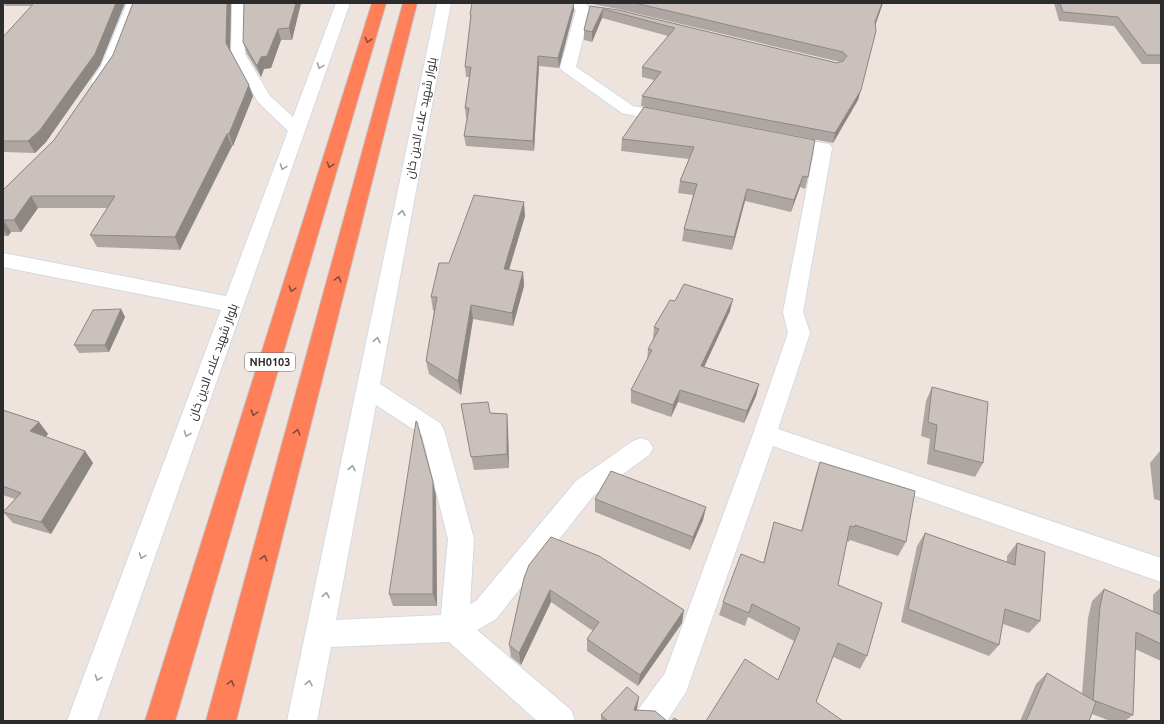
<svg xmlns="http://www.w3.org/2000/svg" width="1164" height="724" font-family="Ubuntu,Cairo,sans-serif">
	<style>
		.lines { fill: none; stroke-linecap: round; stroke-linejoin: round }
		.minor-casing { stroke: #d2dae6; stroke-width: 2 }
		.highway-casing { stroke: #c4c4c4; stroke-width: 2 }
		.minor { fill: #fff; fill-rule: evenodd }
		.highway { fill: #ff7f58; fill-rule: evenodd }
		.wall { fill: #aea6a2 }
		.shaded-wall { fill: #8d8784 }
		.building { fill: #cac1bc; stroke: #8d8784 }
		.oneway { stroke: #804d3e }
		.oneway2 { stroke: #a0a0a0 }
		.labels { text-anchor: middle; stroke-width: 3; stroke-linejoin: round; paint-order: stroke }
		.shield { fill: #fff; stroke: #6b6b6b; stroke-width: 1 }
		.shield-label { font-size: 11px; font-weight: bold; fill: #2c2c2c }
		.street-label { font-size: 12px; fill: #2c2c2c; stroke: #fff }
	</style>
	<rect width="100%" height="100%" fill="#efe4dd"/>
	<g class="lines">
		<g class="minor-casing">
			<path id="minor" d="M127 3H141L117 66 105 84H93L91 81 101 66Z
				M232 3H246L245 54 270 96 293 117 336 3H350L97 721H67L221 310 3 267V253L226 296 288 131 258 102 231 54Z
				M437 3H451L380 384 440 423 444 430 474 539 470 604 476 601 576 481 633 441 641 438 649 441 653 448 649 455 594 495 496 619 477 630 571 710 575 721H537L449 642 331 647 317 721H287ZM376 405 422 435 448 539 441 615 336 620Z
				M570 3H585L590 9 576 67 633 106 676 115 678 118 676 121 670 123 622 113 563 71 560 68 576 10Z
				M784 136 829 144 832 148 803 312 810 333 778 429 1161 558V582L773 446 686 692 667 721H634L638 710 665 673 753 434 788 333 783 312 814 151 778 145 776 141 778 137Z"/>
		</g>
		<g class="highway-casing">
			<path id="highway" d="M372 3H386L175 721H145Z
				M403 3H417L236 721H206Z"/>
		</g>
		<use href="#minor" class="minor"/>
		<use href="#highway" class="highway"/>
	</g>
	<path class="wall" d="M3 3H125L100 65 46 142 35 153 3 152V37L32 6H5L4 3Z
		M231 3 230 49 253 96 233 146H232L180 250 97 247 90 235 107 208H38L21 232H11L8 236H3V190L54 140 113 55Z
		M301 3 292 40H281L271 68 264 69 261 77 247 54 243 42Z
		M587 3H883L875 24 858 100 833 143 641 106 642 96 654 80 642 77V67L668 36 602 18 592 42 584 40V30L590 6 618 10 837 63 840 62 618 9Z
		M1054 3H1161V64H1142L1114 26 1059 21Z
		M574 10 559 68 539 66 534 151 466 146 464 136 467 118H466L465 108 469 77H466L465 67 470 22V15Z
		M644 107 808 177 805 189 800 187 791 212 745 201 732 250 682 241 684 229 693 195 678 193 680 181 689 159 621 151 622 139Z
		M525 216 509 270 523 272 524 286 513 326 473 319 461 395 429 374 426 361 434 311H433L431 297 449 263Z
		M675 301 730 311 704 367 759 384 756 396 744 423 678 402 671 417 631 403V390L647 361 648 349 653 339 654 327Z
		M121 309 125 317 109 352 79 353 74 345Z
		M932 387 983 463 975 477 927 464 930 439 921 436 926 401Z
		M461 404 490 413 507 414 508 428 509 468 474 470Z
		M3 410 39 422 48 434 46 437 85 451 93 463 51 534 13 523 3 512 15 499 3 495Z
		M1160 451H1161V501L1154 499 1150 463Z
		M820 462 906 542 898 556 850 540 849 542 847 541 838 585 867 656 860 669 833 657 816 702 778 680 794 641 748 617 745 626 719 615 723 602 763 563 774 522 801 531 815 477Z
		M433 482 436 496 437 606H393L389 594Z
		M595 499 706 507 703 520 690 550 595 512Z
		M925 533 1007 562V556L1017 543 1040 621 1029 633 1003 624 999 645 989 656 901 622 917 546Z
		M524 578 682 623 638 686 587 651V639L593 631 551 602 521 665 511 657 509 645Z
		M1161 587V661L1135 649 1133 715 1125 721H1110L1092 714 1089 721H1020L1036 684 1047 673 1082 694 1088 618 1092 601 1104 589 1153 612V595Z
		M637 709V710L667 721H601V715Z"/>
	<path class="shaded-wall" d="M116 3H125L100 65 46 142 35 153 28 141Z
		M227 3H231L230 54 226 43Z
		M296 3H301L292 40 289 28Z
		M574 3V10L559 68 558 58Z
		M882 3H883L873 32 875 22Z
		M603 9 602 18 592 42V32Z
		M278 29 281 40 271 68 264 69 261 77 257 66 261 57Z
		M538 56 539 66 534 151 533 141Z
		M249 85 253 96 233 146 229 134Z
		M861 90 858 100 833 143 835 133Z
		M227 134 232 146 180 250 175 237Z
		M803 176 800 187 791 212 794 200Z
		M747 189 745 201 732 250 734 237Z
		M31 196 38 208 21 232 14 220Z
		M524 202 525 216 505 283 504 269Z
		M3 220 11 232 8 236 3 229Z
		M523 272 524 286 513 326 512 313Z
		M733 299 730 311 699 378 701 366Z
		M471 305 473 319 461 395 458 381Z
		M121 309 125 317 109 352 105 345Z
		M759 384 756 396 744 423 747 411Z
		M680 390 678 402 671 417 673 405Z
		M507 414 508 428 509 468 507 454Z
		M39 422 48 434 40 443 30 431Z
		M85 451 93 463 51 534 41 522Z
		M433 482 436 496 437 606 433 594Z
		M706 507 703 520 690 550 693 537Z
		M550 590 551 602 521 665 519 653Z
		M684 610 682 623 638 686 640 675Z
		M639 697 637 709 633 721 634 710Z"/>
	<path class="building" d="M34 3H116L95 54 40 130 28 141H3V37Z
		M133 3H227L226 43 249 85 229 134H227L175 237 90 235 115 196H31L14 220H3V190L54 140 113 55Z
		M244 3H296L289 28 278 29 267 56 261 57 257 66 243 42Z
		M472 3H574L558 58 538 56 533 141 464 136 469 108H465L471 67H465L471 15H470Z
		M635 3H882L875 22 876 31 861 90 835 133 642 96 661 72 642 67 675 28 603 9 592 32 584 30 590 6 618 10 837 63 843 61 847 56 843 52Z
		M1060 3H1161V55H1147L1118 17 1063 12Z
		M644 107 815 140 808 177 803 176 794 200 747 189 734 237 684 229 697 184 680 181 694 147 622 139Z
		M474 195 524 202 504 269 523 272 512 313 471 305 458 381 426 361 437 297H431L439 263H449Z
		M684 284 733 299 701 366 759 384 747 411 680 390 673 405 631 390 652 350 648 349 659 329 654 327 670 300 675 301Z
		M121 309 105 345H74L93 310Z
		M932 387 988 402 983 463 934 450 937 425 928 422Z
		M488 402 490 413 507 414V454L471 457 461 404Z
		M3 410 39 422 30 431 85 451 41 522 3 512 21 493 3 486Z
		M416 421 417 422 433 482V594H389Z
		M820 462 915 491 906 542 855 525V527L850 526 838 585 882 603 867 656 838 643 816 702 843 721H706L745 659 778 680 800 628 752 604 749 613 723 602 741 554 764 563 774 522 802 531Z
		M611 471 706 507 693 537 595 499Z
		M925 533 1015 565 1017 543 1045 552 1040 621 1005 609 999 645 908 609Z
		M551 537 599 556 684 610 640 675 587 639 599 622 550 590 519 653 509 645 524 578 529 565Z
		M1104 589 1161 615V644L1136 632 1133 715 1093 700 1100 606Z
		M1047 673 1096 702 1089 721H1026Z
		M627 687 639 697 634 710 655 711 667 721H608L601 715Z
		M674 718 679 721H672Z"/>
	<defs><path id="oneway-chevron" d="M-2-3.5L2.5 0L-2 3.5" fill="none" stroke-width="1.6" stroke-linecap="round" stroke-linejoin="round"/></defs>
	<g class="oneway">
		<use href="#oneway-chevron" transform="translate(368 40) rotate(107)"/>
		<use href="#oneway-chevron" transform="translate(330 165) rotate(107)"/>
		<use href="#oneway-chevron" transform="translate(338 279) rotate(-75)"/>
		<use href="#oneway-chevron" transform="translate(292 289) rotate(107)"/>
		<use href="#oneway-chevron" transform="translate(254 413) rotate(107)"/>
		<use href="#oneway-chevron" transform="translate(297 432) rotate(-75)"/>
		<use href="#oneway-chevron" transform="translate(264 558) rotate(-75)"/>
		<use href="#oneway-chevron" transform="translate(231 683) rotate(-75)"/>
	</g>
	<g class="oneway2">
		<use href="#oneway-chevron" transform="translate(320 66) rotate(110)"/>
		<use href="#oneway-chevron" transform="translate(283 167) rotate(110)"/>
		<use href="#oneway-chevron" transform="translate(402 213) rotate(-79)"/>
		<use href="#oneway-chevron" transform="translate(377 340) rotate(-79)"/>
		<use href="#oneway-chevron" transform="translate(187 434) rotate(110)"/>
		<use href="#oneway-chevron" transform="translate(352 468) rotate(-79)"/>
		<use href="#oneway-chevron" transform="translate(142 556) rotate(110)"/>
		<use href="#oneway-chevron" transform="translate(326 595) rotate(-79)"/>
		<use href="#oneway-chevron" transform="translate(98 678) rotate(110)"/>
		<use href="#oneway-chevron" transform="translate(309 683) rotate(-79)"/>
	</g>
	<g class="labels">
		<rect class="shield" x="245" y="353" width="50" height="18" rx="3"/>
		<g class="shield-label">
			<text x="270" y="366">NH0103</text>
		</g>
		<g class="street-label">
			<text transform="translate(421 118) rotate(-79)" y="4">بلوار شهید علاء الدین خان</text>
			<text transform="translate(213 362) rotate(-70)" y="4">بلوار شهید علاء الدین خان</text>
		</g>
	</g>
	<rect width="1164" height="724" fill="none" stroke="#2c2c2c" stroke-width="8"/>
</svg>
